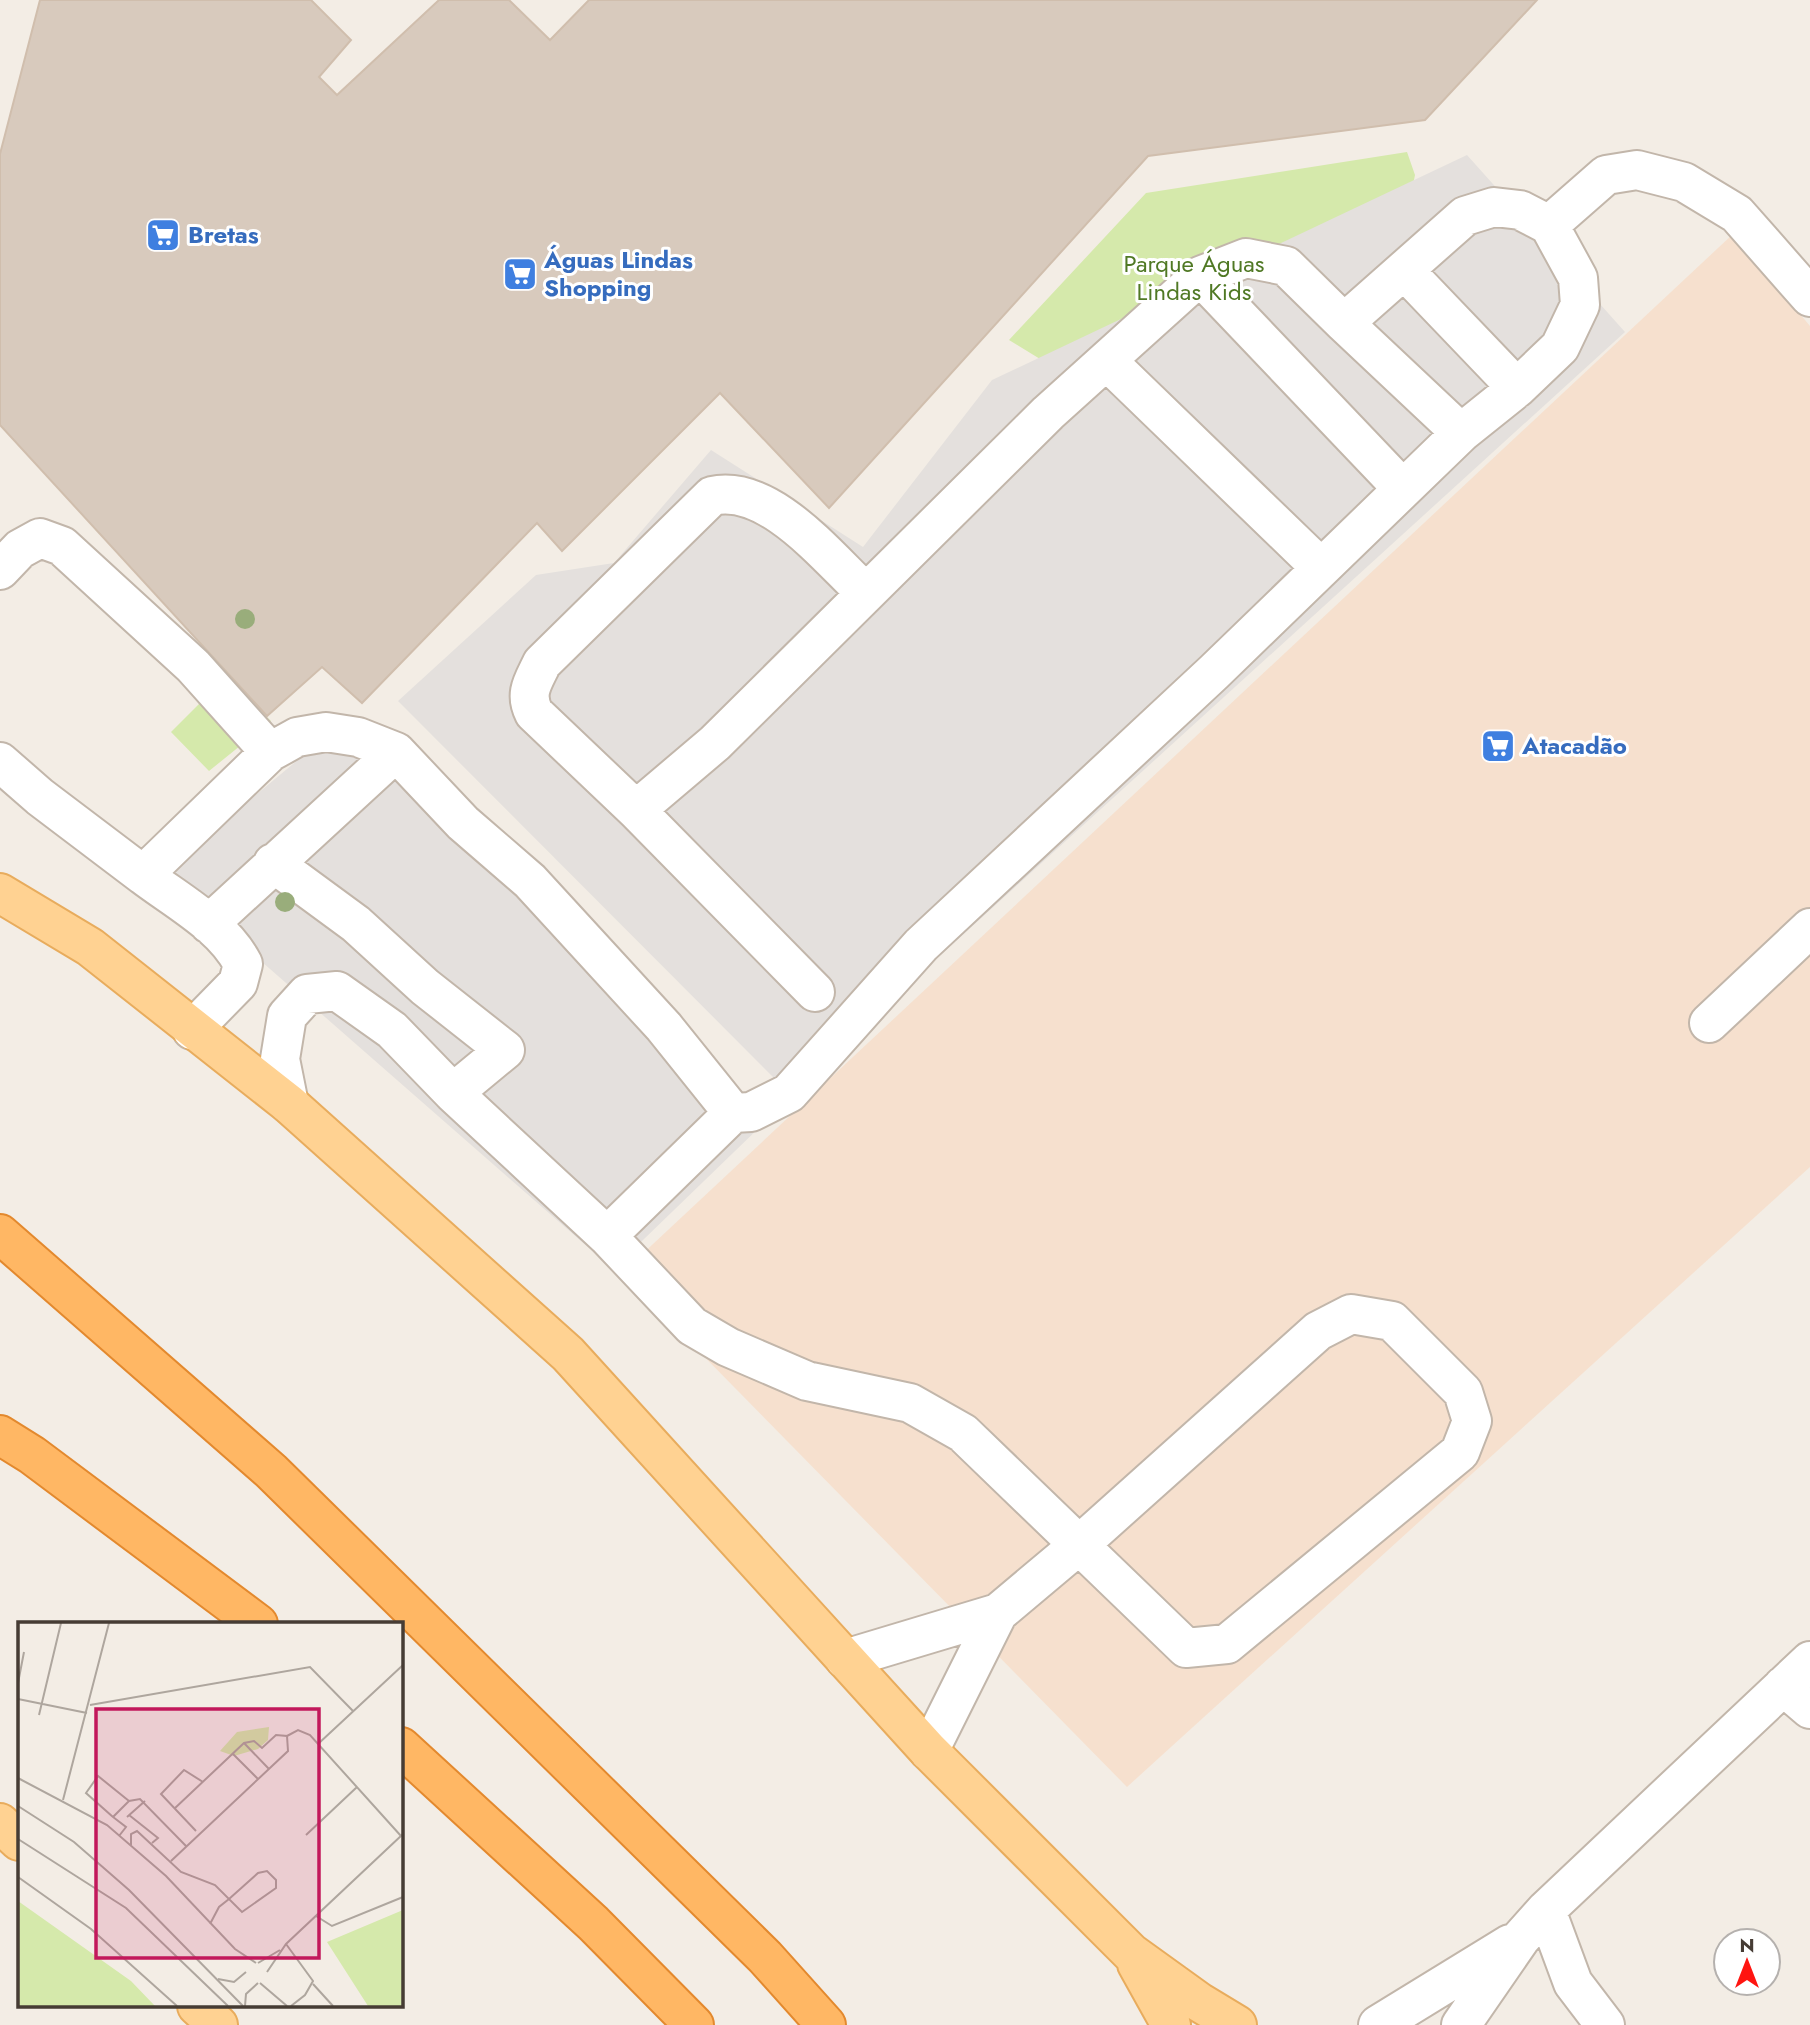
<svg xmlns="http://www.w3.org/2000/svg" width="1810" height="2025" font-family="Jost,sans-serif">
	<style>
		.commercial { fill: #f6e0ce }
		.green { fill: #d5e9ab }
		.parking { fill: #e4e0dd }
		.building { fill: #d8cabd; stroke: #d0bead; stroke-width: 2 }
		.lines { fill: none; stroke-linecap: round; stroke-linejoin: round }
		.minor-casing { stroke: #c2b6aa; stroke-width: 42 }
		.major-casing { stroke: #e8ac5d; stroke-width: 42 }
		.highway-casing { stroke: #e3892e; stroke-width: 42 }
		.minor { stroke: #fff; stroke-width: 38 }
		.major { stroke: #ffd292; stroke-width: 38 }
		.highway { stroke: #ffb764; stroke-width: 38 }
		.tree { fill: #99ad7b }
		.labels { text-anchor: middle; stroke-width: 6; stroke-linejoin: round; paint-order: stroke }
		.shop-label { font-size: 24px; font-weight: bold; fill: #366cbe; stroke: #fff; text-anchor: start }
		.park-label { font-size: 24px; fill: #507925; stroke: #fff }
		.inset-road { fill: none; stroke: #aea69e; stroke-width: 2 }
		.view { fill: #c2185b; fill-opacity: 0.15; stroke: #c2185b; stroke-width: 3.5 }
		.inset-edge { fill: none; stroke: #463c34; stroke-width: 3.5 }
	</style>
	<rect width="100%" height="100%" fill="#f3ede5"/>
	<path class="commercial" d="M1733 234 1810 326V1167L1127 1787 622 1273Z"/>
	<path class="green" d="M1407 152 1415 175 1399 253 1058 370 1009 340 1146 193Z
		M226 677 271 721 209 771 171 732Z"/>
	<path class="parking" d="M1467 155 1625 332 789 1093 398 701 536 575 614 563 711 450 863 547 992 380Z
		M346 720 765 1122 613 1269 165 877 240 808Z"/>
	<path class="building" d="M40 0H311L351 40 319 77 337 95 439 0H509L550 40 589 0H1537L1425 120 1148 156 829 508 720 393 562 551 537 523 362 703 322 667 267 716 0 425V154Z"/>
	<g class="lines">
		<g class="minor-casing">
			<path id="minor" d="M1549 225 1606 175 1637 170 1684 182 1737 214 1810 297
				M1404 270 1517 388
				M1200 276 1402 488
				M1344 323 1461 433
				M1107 361 1320 567
				M0 570 20 549 40 538 62 546 193 666 270 752
				M0 762 40 797 143 875
				M273 863 356 924 425 987 505 1050 453 1093
				M209 924 396 752
				M815 992 636 810 534 713C524 693 533 682 542 663L712 496C769 483 827 557 866 593
				M1709 1023 1810 928
				M192 1030 238 983 243 964C223 925 177 901 143 875L270 752 297 737 326 732 358 737 396 752 463 823 530 881 664 1027 733 1113
				M289 1104 280 1059 287 1016 307 994 337 991 392 1030 453 1093 607 1236 692 1326 728 1347 807 1381 910 1403 963 1433 1186 1648 1227 1644 1460 1452 1472 1421 1463 1392 1392 1321 1351 1314 1318 1331 1079 1545 998 1613 929 1751
				M607 1236 733 1113 751 1112 789 1093 921 945 1214 672 1461 433 1517 388 1560 347 1580 305 1578 278 1549 225 1520 210 1494 207 1465 216 1344 323 1286 266 1246 258 1200 276 1048 413 715 743 636 810
				M845 1659 998 1613
				M1783 1686 1810 1709
				M1546 1910 1573 1983 1605 2025
				M1378 2025 1510 1944
				M1461 2025 1521 1938 1546 1910 1810 1661"/>
		</g>
		<g class="major-casing">
			<path id="major" d="M0 893 90 947 289 1104 568 1354 929 1751 1131 1953 1199 2002 1237 2025
				M0 1823 19 1841
				M1137 1964 1171 2025
				M197 2006 218 2025"/>
		</g>
		<g class="highway-casing">
			<path id="highway" d="M0 1234 271 1471 765 1957 826 2025
				M0 1435 32 1455 258 1624
				M401 1747 593 1923 694 2025"/>
		</g>
		<use href="#minor" class="minor"/>
		<use href="#major" class="major"/>
		<use href="#highway" class="highway"/>
	</g>
	<g class="tree">
		<circle cx="245" cy="619" r="10"/>
		<circle cx="285" cy="902" r="10"/>
	</g>
	<defs>
		<g id="supermarket-square" transform="scale(1.75)"><rect x="-9" y="-9" width="18" height="18" rx="4" fill="#3f7fe0" stroke="#fff"/><path d="M-6-5.5h2.5l.6 2H6L4.5 2H-2.5L-4.4-4H-6ZM-1.5 3.2a1.3 1.3 0 1 0 .1 0ZM3 3.2a1.3 1.3 0 1 0 .1 0Z" fill="#fff"/></g>
	</defs>
	<g fill-rule="evenodd">
		<use href="#supermarket-square" x="163" y="235"/>
		<use href="#supermarket-square" x="520" y="274"/>
		<use href="#supermarket-square" x="1498" y="746"/>
	</g>
	<g class="labels">
		<g class="shop-label">
			<text x="188" y="243">Bretas</text>
			<text x="544" y="268">Águas Lindas<tspan x="544" dy="28">Shopping</tspan></text>
			<text x="1522" y="754">Atacadão</text>
		</g>
		<g class="park-label">
			<text x="1194" y="272">Parque Águas<tspan x="1194" dy="28">Lindas Kids</tspan></text>
		</g>
	</g>
	<g transform="translate(18 1622)">
		<rect width="385" height="385" fill="#f3ede5"/>
		<path d="M251 105 250 118 240 127 216 134 202 129 219 110ZM0 279 113 359 137 384H0ZM385 288V384H350L309 320Z" fill="#d5e9ab"/>
		<path class="inset-road" d="M0 61 6 30M0 77 69 91M72 83 292 45 335 89M21 93 43 1M269 114 280 108 292 113 383 214M226 121 251 147M300 122 385 43M214 131 240 157M0 156 89 203 148 254 217 327 238 341M45 178 91 1M0 184 56 220 111 268 225 384M111 193 140 216 134 221M95 195 68 171 80 154 111 179M109 195 127 179M178 209 143 172 166 148 185 160M288 213 339 165M101 214 108 205 95 195 111 179 122 177 168 224M0 217 108 286 210 384M113 223V212L119 209 163 250 197 263 224 290 258 266V258L249 249 240 251 211 277 201 285 192 302M153 239 270 129 269 114 258 113 244 126 236 119 226 121 156 187M0 255 73 307 159 384M298 294 314 304 385 275M268 322 295 359 287 373 273 384M240 341 262 328M249 350 268 322 385 212M200 357 216 360 228 350M242 361 269 384M295 362 315 384M227 384 228 372 240 361"/>
		<path class="view" d="M78 87H301V336H78Z"/>
		<rect width="385" height="385" class="inset-edge"/>
	</g>
	<g transform="translate(1747 1962)"><circle r="33" fill="#ffffff" stroke="#b5b1ae" stroke-width="2"/>
	<path d="M0-5L12 26L0 18L-12 26Z" fill="#ff1410"/>
	<text y="-10" font-size="19" font-weight="bold" text-anchor="middle" fill="#463c34">N</text>
	</g>
</svg>
